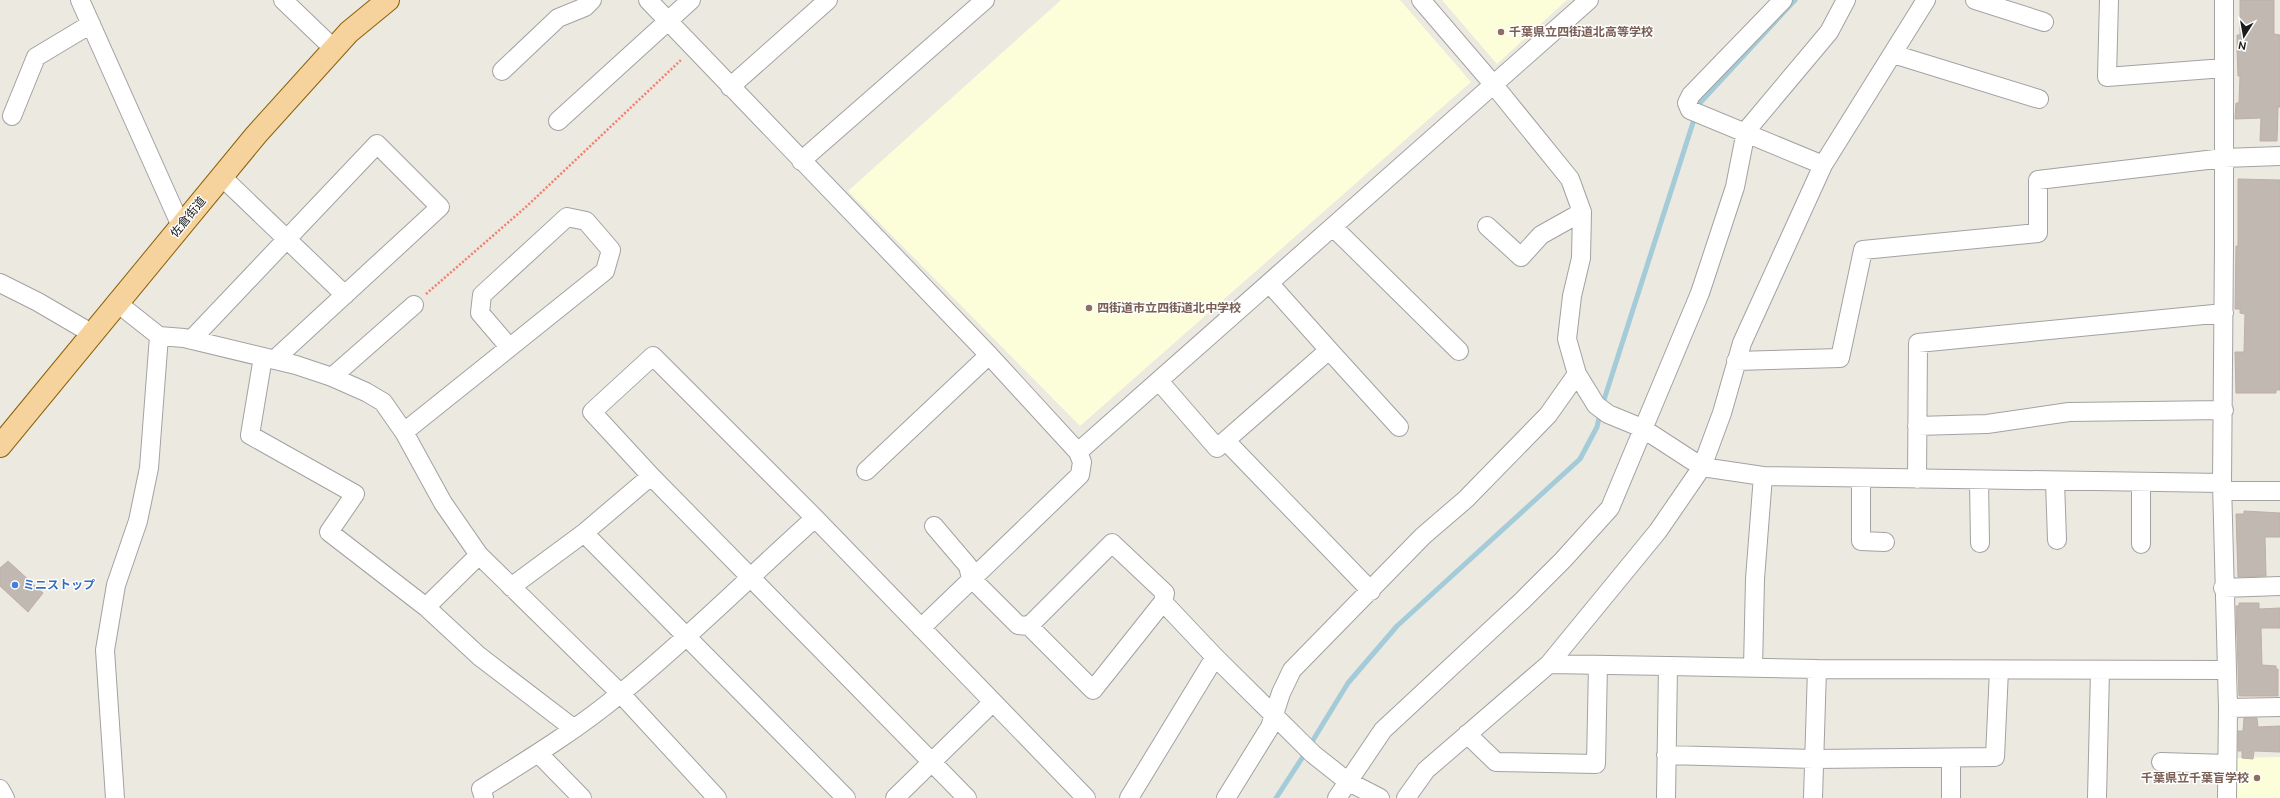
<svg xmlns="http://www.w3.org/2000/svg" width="2280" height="798" font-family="Ubuntu,'Noto Sans JP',sans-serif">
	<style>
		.education { fill: #fcfdd9 }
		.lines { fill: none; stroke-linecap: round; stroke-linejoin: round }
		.stream { stroke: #a3cbd8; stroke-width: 5 }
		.building { fill: #c0b8b1; stroke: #bdb0a4 }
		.minor-casing { stroke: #a2a2a2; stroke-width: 20 }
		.major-casing { stroke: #8a6208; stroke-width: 24 }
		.path { stroke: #f27e6c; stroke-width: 2.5; stroke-dasharray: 2 2; stroke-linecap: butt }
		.minor { stroke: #fff; stroke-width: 18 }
		.major { stroke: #f6d29c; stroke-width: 22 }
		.education-dot { fill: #8d6e63; stroke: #fff; stroke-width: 1.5 }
		.shop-dot { fill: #3f7fe0; stroke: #fff; stroke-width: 1.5 }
		.labels { text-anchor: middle; stroke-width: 3; stroke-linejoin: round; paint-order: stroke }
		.education-label { font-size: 12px; font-weight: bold; fill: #785e54; stroke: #fff; text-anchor: start }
		.street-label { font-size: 12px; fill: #1b1b1b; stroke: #fff }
		.shop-label { font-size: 12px; font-weight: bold; fill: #366cbe; stroke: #fff; text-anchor: start }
	</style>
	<rect width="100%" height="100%" fill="#ece9e1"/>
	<path class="education" d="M1061 0H1400L1471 82 1080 426 848 191Z
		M1442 0H1567L1497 64Z
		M2280 757V798H2234V758Z"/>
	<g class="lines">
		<path class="stream" d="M1602 406 1699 104 1795 0
			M1310 745 1348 683 1397 626 1580 459 1597 427 1600 414
			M1276 798 1306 752"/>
	</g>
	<path class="building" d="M2240 0H2274V34L2280 35V107H2278L2277 141H2260L2261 118 2235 119 2236 103H2239L2240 76H2238L2237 50V35H2240Z
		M2238 179 2280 180V390H2276V393H2236L2235 352H2244L2245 314 2240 313V309H2235L2236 246H2238Z
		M2244 511 2280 513V537H2265L2266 576 2238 577 2236 514H2244Z
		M8 561 43 593 28 612 0 586V568Z
		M2239 603H2259V609L2280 608V628H2261L2262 665 2276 666V669H2278V696H2239L2236 606H2239Z
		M2244 718H2257L2258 727 2280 726V752L2254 751 2253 759 2242 758V751H2238V731H2243Z"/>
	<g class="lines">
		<g class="minor-casing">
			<path id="minor" d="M80 0 181 226
				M283 0 333 48
				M648 0 989 355 1078 452 1589 0
				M1421 0 1493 84 1570 179 1582 212 1581 258 1572 296 1567 339 1577 374 1596 405 1608 414 1642 428 1702 467 1763 476 2222 483
				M1783 0 1691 95 1687 103 1690 110 1823 165
				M1975 0 2044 22
				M2109 0 2107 77 2224 68
				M2224 0V245L2222 483 2228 708 2227 798
				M1893 54 2039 99
				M502 71 558 18 585 7 592 0
				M730 87 828 0
				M12 116 36 57 91 24
				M558 121 691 0
				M801 161 985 0
				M221 176 345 295
				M1487 226 1521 257 1541 235 1582 212
				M1333 227 1459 351
				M0 283 38 302 91 333
				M116 302 159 336 184 338 296 365 332 377 366 392 383 402 404 432 443 503 479 555 621 694 717 798
				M191 340 377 144 440 207 274 360
				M1329 350 1399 427
				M263 357 250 435 355 494 329 532 426 607 479 656 573 728
				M1736 361 1840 358 1863 250 2038 233V180L2224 158 2280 156
				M332 377 414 305
				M1159 381 1217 448 1329 350 1269 283
				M1917 426 1987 424 2069 412 2224 410
				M404 432 605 271 611 250 586 221 567 217 482 295 480 313 509 347
				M1226 441 1371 591
				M866 471 989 355
				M1861 478V541L1885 542
				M1917 479 1918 343 2224 313
				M1979 480 1980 543
				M2055 481 2057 540
				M2222 491H2280
				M934 526 968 566 971 578 1018 625 1029 626 1112 543 1165 593 1163 602 1215 657 1313 754 1347 781 1380 798
				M584 533 846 798
				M2141 544V482
				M511 587 584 533 651 476
				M2223 588 2280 586
				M426 607 479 555
				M1029 626 1093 690 1163 602
				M921 628 1080 475 1082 462 1078 452
				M1549 664 1668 666
				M1753 668 1755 579 1763 476
				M2228 708 2280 707
				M1467 734 1496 762 1596 764 1598 665
				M538 753 582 798
				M1666 755 1814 759 1995 757 1999 670
				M2161 762 2227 764
				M0 789 5 798
				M115 798 105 650 116 585 138 521 149 468 159 336
				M484 798 481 789C529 759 578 729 621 693 689 638 750 576 815 518
				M895 798 993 702
				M967 798 651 476 592 412 653 356 815 518 1086 798
				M1129 798 1215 657
				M1226 798 1270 727 1281 693 1292 670 1423 536 1466 499 1548 415 1577 374
				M1337 798 1383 730 1523 600 1563 560 1610 508 1700 293 1735 187 1746 131 1829 32 1846 0
				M1406 798 1426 770 1549 664 1658 531 1702 467 1722 413 1742 343 1823 165 1926 0
				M1666 798 1668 666 1817 669 2225 670
				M1813 798 1817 669
				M1951 798V758
				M2097 798 2100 671"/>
		</g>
		<g class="major-casing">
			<path id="major" d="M0 446 256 135 349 32 388 0"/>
		</g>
		<path class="path" d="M426 294 527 206 682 59"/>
		<use href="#minor" class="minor"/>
		<use href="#major" class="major"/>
	</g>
	<g class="education-dot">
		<circle cx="1501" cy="32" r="4"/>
		<circle cx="1089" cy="308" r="4"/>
		<circle cx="2257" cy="778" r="4"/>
	</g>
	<circle class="shop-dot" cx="15" cy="585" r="4"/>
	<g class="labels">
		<g class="education-label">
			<text x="1509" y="36">千葉県立四街道北高等学校</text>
			<text x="1097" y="312">四街道市立四街道北中学校</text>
			<text x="2249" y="782" text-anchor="end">千葉県立千葉盲学校</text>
		</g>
		<g class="street-label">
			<text transform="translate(188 217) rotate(-51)" y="4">佐倉街道</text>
		</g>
		<g class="shop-label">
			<text x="23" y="589">ミニストップ</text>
		</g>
	</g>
	<g transform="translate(2244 36) rotate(191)" stroke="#ffffff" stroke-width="3" paint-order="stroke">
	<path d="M0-3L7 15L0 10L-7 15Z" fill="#1b1b1b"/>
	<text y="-6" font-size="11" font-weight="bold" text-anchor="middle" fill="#1b1b1b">N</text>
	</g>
</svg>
